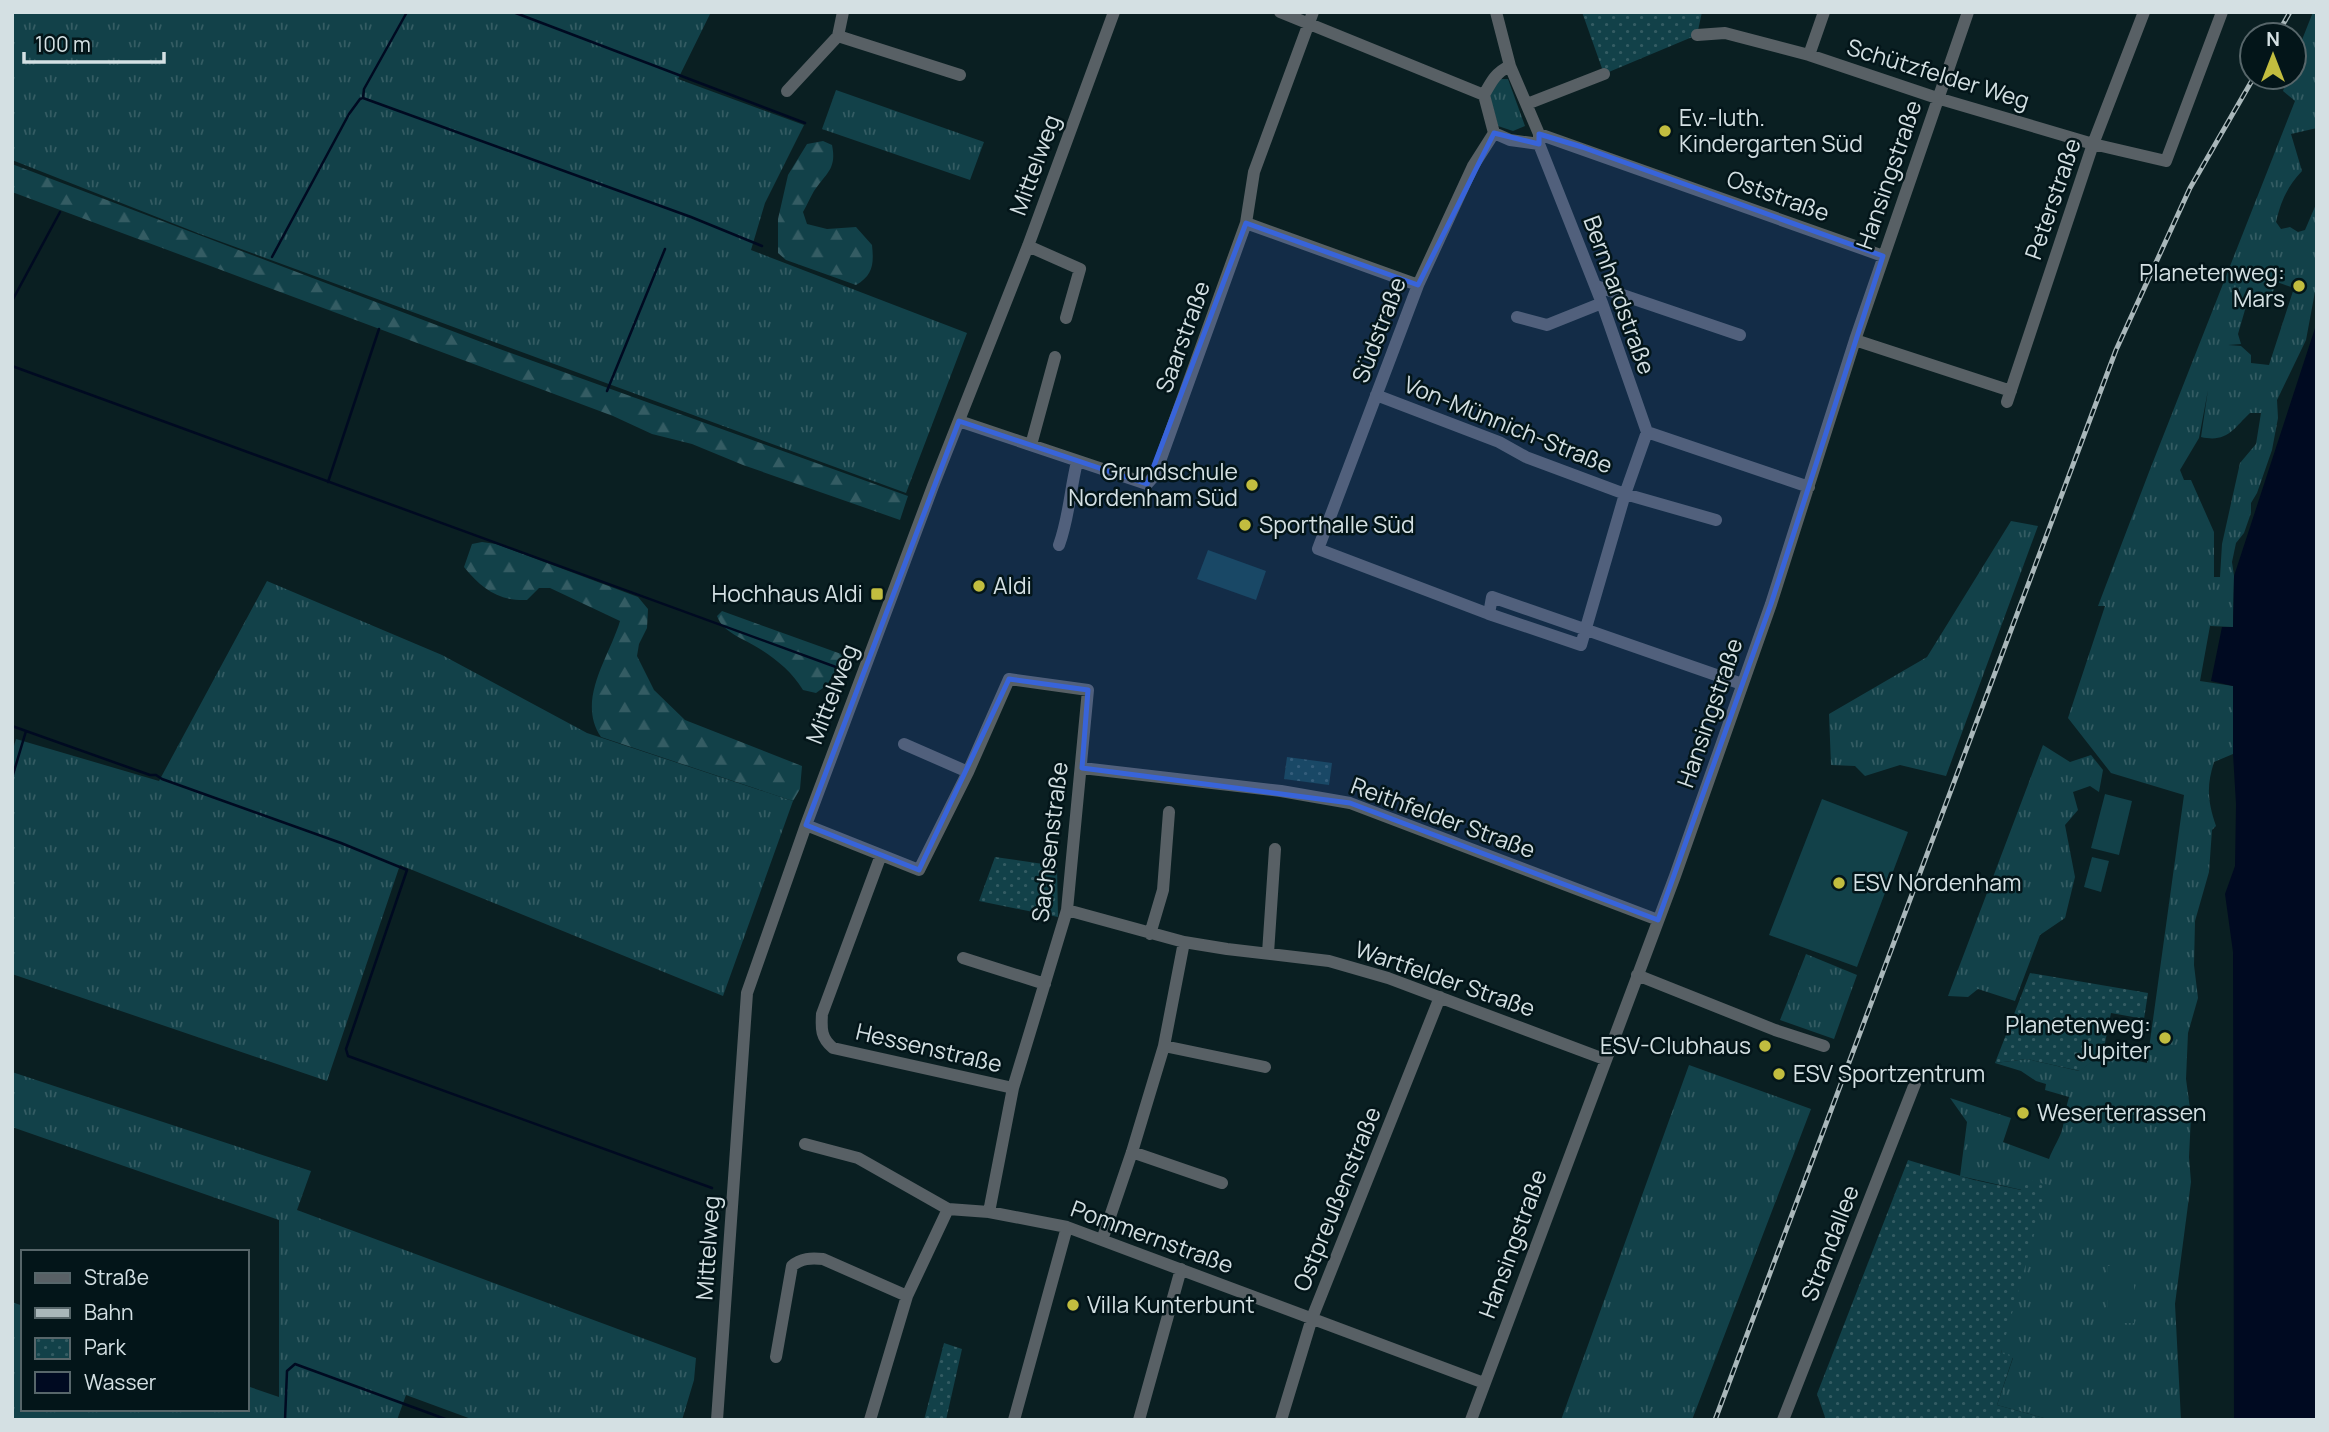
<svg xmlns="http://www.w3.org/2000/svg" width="2329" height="1432" font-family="Manrope,sans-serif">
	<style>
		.grass { fill: url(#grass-tufts); fill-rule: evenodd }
		.forest { fill: url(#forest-firs) }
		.park { fill: url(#park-dots) }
		.pitch { fill: #124149 }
		.water { fill: #000a21 }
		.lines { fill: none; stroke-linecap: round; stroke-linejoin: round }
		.stream { stroke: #000a21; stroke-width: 2.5 }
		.minor { stroke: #586065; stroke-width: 12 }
		.rail-casing { stroke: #a9b7ba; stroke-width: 5 }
		.rail { stroke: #031519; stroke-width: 2.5; stroke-dasharray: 8; stroke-linecap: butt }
		.marked { fill: #3864da; fill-opacity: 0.2; stroke: #3864da; stroke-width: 5; stroke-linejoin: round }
		.poi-dot { fill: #c2bd3f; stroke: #031519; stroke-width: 2.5 }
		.labels { text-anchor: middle; stroke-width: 5; stroke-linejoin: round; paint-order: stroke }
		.street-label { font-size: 23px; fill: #d4e0e3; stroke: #031519 }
		.poi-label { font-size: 23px; fill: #d4e0e3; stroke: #031519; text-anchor: start }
	</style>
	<defs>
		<pattern id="grass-tufts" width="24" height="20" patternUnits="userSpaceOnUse" patternTransform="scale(1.75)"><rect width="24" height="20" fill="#124149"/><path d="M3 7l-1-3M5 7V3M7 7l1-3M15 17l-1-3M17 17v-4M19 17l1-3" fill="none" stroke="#345c63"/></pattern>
		<pattern id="forest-firs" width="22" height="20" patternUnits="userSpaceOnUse" patternTransform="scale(1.75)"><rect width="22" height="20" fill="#124149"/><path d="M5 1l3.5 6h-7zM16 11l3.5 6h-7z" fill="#345c63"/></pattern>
		<pattern id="park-dots" width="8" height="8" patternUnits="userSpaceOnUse" patternTransform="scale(1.75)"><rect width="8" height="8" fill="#124149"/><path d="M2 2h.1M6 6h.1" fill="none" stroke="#345c63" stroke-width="1.8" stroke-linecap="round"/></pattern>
	</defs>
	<rect width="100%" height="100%" fill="#0a1f22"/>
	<path class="grass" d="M12 12H711L678 79 804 125 765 203 751 250 967 333 906 493 200 234 12 160Z
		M2313 12H2317V128L2291 134 2302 171C2287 187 2281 201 2276 222L2281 229 2290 227 2298 232 2305 230 2317 202V281L2306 340 2277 400 2278 418 2272 450 2257 493 2251 503V513L2244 533 2236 543 2232 562 2234 576 2233 627 2210 626 2200 681 2233 686V754L2214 762C2206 787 2208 802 2216 826L2212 830 2209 872 2195 921 2194 965 2198 998 2188 1033 2186 1079 2191 1116 2189 1157 2191 1182 2175 1304 2181 1420H2044V1418L1997 1405 2013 1358 2001 1354 2022 1190 1960 1176 1967 1122 1950 1098 2011 1118 2003 1142 2049 1159C2052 1149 2062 1135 2063 1126 2065 1116 2066 1107 2069 1097L2045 1090 2046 1084 2036 1081 2021 1071 1995 1063 2027 1059 2079 1071 2103 1053 2147 1063 2184 795 2111 773 2068 718 2105 606H2098L2149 472 2295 101 2283 91 2288 77H2294V60ZM2277 282 2294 288 2269 365 2251 363V355L2241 346 2228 345 2241 344 2238 334 2249 296 2267 298 2272 294ZM2208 390 2201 437C2227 443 2233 429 2250 413H2261L2256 444 2240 463 2222 544 2220 577H2214V532L2191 480H2184L2180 470 2199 438Z
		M1501 79H1508L1525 126 1513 131 1498 126 1489 93Z
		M836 90 984 142 970 180 822 129Z
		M2011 521 2038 526 1946 776 1900 765 1865 776 1855 766 1831 765 1829 714 1927 657Z
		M267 581 442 655 587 733 793 801 723 996 400 865 327 1081 12 974V753L16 739 159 781Z
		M2043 745 2070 762 2091 755 2103 770 2099 792 2090 786 2073 792 2078 810 2065 825 2075 877 2065 918 2040 935 2015 1001 1978 989 1968 997 1948 996Z
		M1806 954 1857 975 1834 1039 1780 1020Z
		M1689 1065 1811 1109 1692 1420H1561Z
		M12 1072 311 1171 297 1210 696 1358 694 1380 682 1420H474L406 1395 397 1420H12V1302L23 1306V1409H247V1386L279 1397V1220L12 1127Z"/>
	<path class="forest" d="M823 141 832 145C837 169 826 173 814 191 810 198 807 205 803 212L807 224 827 229 856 227 872 245C874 264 873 275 856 285L786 260 778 253V219L788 175 807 144Z
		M12 164 497 348 908 496 900 520 743 465 692 444 652 434 613 416 12 192Z
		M482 542 496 544 638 597 648 609 647 628 639 644 637 656 654 690 685 720 802 766 800 789 793 801 601 737C576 700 609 658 620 621L550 588H539L527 600C498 601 482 589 464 567L472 544Z
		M722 611 844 655 827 685 816 693 803 690C792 672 777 660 760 649 745 639 723 633 717 616Z"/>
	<path class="park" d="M1582 12H1702L1697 35 1604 74Z
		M1287 757 1332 763 1329 785 1284 779Z
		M995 857 1057 866 1058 917 979 901Z
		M2030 973 2148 993 2144 1019 2111 1013 2103 1053 2080 1071 2027 1059 1995 1063Z
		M1908 1160 1974 1180 2021 1190 2025 1179 2048 1185 2001 1353 2013 1357 1997 1405 2044 1418V1420H1826L1817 1394Z
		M944 1343 962 1349 946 1420H924Z"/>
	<path class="pitch" d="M1208 550 1266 571 1256 600 1197 579Z
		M2105 794 2132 801 2119 855 2091 848Z
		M1822 799 1908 832 1857 967 1769 935Z
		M2092 857 2109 861 2101 892 2084 887Z
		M2108 1266H2134V1323H2108Z"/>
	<path class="water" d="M2317 322V1420H2234L2233 952 2225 894 2235 866 2236 804 2233 754V686L2211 681 2222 627H2233L2234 576Z"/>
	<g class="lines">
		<path class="stream" d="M513 12 805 123
			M363 98 691 217 762 246
			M272 257 349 114 360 99 363 98 364 89 407 12
			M12 301 60 212
			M12 366 844 670
			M607 391 665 249
			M328 482 379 329
			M12 726 150 775H156L162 779 341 843 407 870 346 1049 348 1056 712 1188
			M12 778 26 731
			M285 1420 287 1371 295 1364 448 1420"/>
		<path class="minor" d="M1280 12 1484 95
			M1496 12 1510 66 1539 134V144L1602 303 1647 432 1809 487
			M1697 35 1725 33 1809 55 1937 98 2093 144 2166 161 2222 12
			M838 36 960 75
			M1809 55 1824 12
			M1510 66C1496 72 1491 82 1484 95L1494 133 1510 140 1539 144
			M787 91 838 36 843 12
			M1527 104 1604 74
			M1494 133 1473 166 1418 285 1318 549 1489 614 1581 645 1625 494 1647 432
			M1539 134 1883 256
			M1246 223 1418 285
			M1028 246 1080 269 1066 318
			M1596 286 1740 335
			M1517 317 1547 325 1602 303
			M1855 340 2011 391
			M1376 395 1499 442 1526 457 1625 494 1716 520
			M2007 402 2093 144 2144 12
			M959 421 1147 484 1155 475 1246 223 1254 172 1313 12
			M1031 445 1055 357
			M1059 545C1069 518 1070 490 1077 462
			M1489 614 1492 597 1742 684
			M904 744 968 772
			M1082 768 1281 791 1350 803 1658 920
			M806 825 919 870 968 772 1009 679 1088 690 1067 910 1013 1088 989 1212
			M881 855 822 1014C821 1029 821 1038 833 1048L1013 1088
			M1067 910 1184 942 1227 949 1329 961 1388 978 1604 1059
			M1150 934 1163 890 1169 812
			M1268 953 1275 849
			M963 958 1045 984
			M1637 975 1775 1030 1824 1046
			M1164 1046 1265 1067
			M805 1144 858 1158 948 1209 989 1212 1067 1227 1484 1383
			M1132 1152 1222 1183
			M1102 1240 1132 1152 1164 1046 1184 942
			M776 1357 792 1266C801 1258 811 1258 823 1259L907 1296
			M717 1420 747 993 806 825 933 486 1028 246 1114 12
			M870 1420 907 1296 948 1209
			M1014 1420 1067 1227
			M1139 1420 1181 1269
			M1281 1420 1312 1318 1440 997
			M1471 1420 1675 876 1771 604 1855 340 1968 12
			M1783 1420 1916 1081"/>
		<g class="rail-casing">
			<path id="rail" d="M2277 35 2290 12
				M1715 1420 2116 350 2190 188 2254 77"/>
		</g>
		<use href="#rail" class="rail"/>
	</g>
	<path class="marked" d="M1494 133 1539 144V134L1582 147 1883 256 1771 604 1658 920 1350 803 1082 768 1088 690 1009 679 919 870 806 825 959 421 1147 484 1246 223 1418 285Z"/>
	<g class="poi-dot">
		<circle cx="1665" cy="131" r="7"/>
		<circle cx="2299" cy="286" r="7"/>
		<circle cx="1252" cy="485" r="7"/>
		<circle cx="1245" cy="525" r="7"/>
		<circle cx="979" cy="586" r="7"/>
		<rect x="870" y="587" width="14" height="14" rx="3.5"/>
		<circle cx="1839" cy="883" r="7"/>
		<circle cx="2165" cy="1038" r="7"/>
		<circle cx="1765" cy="1046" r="7"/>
		<circle cx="1779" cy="1074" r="7"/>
		<circle cx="2023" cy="1113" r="7"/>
		<circle cx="1073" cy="1305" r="7"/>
	</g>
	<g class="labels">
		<g class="street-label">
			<text transform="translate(1938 74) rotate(17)" y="8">Schützfelder Weg</text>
			<text transform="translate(1035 165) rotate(-70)" y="8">Mittelweg</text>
			<text transform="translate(1889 175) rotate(-71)" y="8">Hansingstraße</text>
			<text transform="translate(1778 196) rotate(20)" y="8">Oststraße</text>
			<text transform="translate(2053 199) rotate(-71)" y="8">Peterstraße</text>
			<text transform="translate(1619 295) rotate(70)" y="8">Bernhardstraße</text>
			<text transform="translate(1379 330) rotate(-69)" y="8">Südstraße</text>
			<text transform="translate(1183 337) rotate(-70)" y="8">Saarstraße</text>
			<text transform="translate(1508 425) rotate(22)" y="8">Von-Münnich-Straße</text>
			<text transform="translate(832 694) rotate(-69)" y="8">Mittelweg</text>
			<text transform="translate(1710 713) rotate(-71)" y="8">Hansingstraße</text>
			<text transform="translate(1443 818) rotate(20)" y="8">Reithfelder Straße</text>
			<text transform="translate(1050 842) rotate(-83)" y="8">Sachsenstraße</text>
			<text transform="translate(1445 979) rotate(19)" y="8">Wartfelder Straße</text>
			<text transform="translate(929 1048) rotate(13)" y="8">Hessenstraße</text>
			<text transform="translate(1337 1199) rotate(-68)" y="8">Ostpreußenstraße</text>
			<text transform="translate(1152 1237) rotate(20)" y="8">Pommernstraße</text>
			<text transform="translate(1830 1243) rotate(-69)" y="8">Strandallee</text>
			<text transform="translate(1513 1244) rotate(-70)" y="8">Hansingstraße</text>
			<text transform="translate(708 1248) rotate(-86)" y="8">Mittelweg</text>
		</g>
		<g class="poi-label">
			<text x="1679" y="126">Ev.-luth.<tspan x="1679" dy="26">Kindergarten Süd</tspan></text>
			<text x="2285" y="281" text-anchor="end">Planetenweg:<tspan x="2285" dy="26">Mars</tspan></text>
			<text x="1238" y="480" text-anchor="end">Grundschule<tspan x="1238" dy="26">Nordenham Süd</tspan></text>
			<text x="1259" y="533">Sporthalle Süd</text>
			<text x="993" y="594">Aldi</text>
			<text x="863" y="602" text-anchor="end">Hochhaus Aldi</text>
			<text x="1853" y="891">ESV Nordenham</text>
			<text x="2151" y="1033" text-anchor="end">Planetenweg:<tspan x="2151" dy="26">Jupiter</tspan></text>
			<text x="1751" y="1054" text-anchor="end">ESV-Clubhaus</text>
			<text x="1793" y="1082">ESV Sportzentrum</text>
			<text x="2037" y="1121">Weserterrassen</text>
			<text x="1087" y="1313">Villa Kunterbunt</text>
		</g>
	</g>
	<rect width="2329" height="1432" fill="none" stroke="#d4e0e3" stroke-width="28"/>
	<rect x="21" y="1250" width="228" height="161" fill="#031519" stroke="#57666a" stroke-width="2"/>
	<rect x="35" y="1273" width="35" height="10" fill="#586065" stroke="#57666a" stroke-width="2"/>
	<text x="84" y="1285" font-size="21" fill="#d4e0e3">Straße</text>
	<rect x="35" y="1308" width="35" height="10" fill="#a9b7ba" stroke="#57666a" stroke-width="2"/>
	<text x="84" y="1320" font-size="21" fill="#d4e0e3">Bahn</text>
	<rect x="35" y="1338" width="35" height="21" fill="url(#park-dots)" stroke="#57666a" stroke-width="2"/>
	<text x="84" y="1355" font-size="21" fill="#d4e0e3">Park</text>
	<rect x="35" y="1372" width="35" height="21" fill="#000a21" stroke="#57666a" stroke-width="2"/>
	<text x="84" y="1390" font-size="21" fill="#d4e0e3">Wasser</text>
	<g transform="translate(2273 56)"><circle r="33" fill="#031519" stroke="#57666a" stroke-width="2"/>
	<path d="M0-5L12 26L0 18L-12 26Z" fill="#c2bd3f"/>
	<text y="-10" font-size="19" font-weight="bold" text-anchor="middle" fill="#d4e0e3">N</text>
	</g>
	<path d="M24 52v10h140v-10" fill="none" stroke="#d4e0e3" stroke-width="3.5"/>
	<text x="35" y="52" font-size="21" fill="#d4e0e3" stroke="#031519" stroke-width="5" paint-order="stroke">100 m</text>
</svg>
